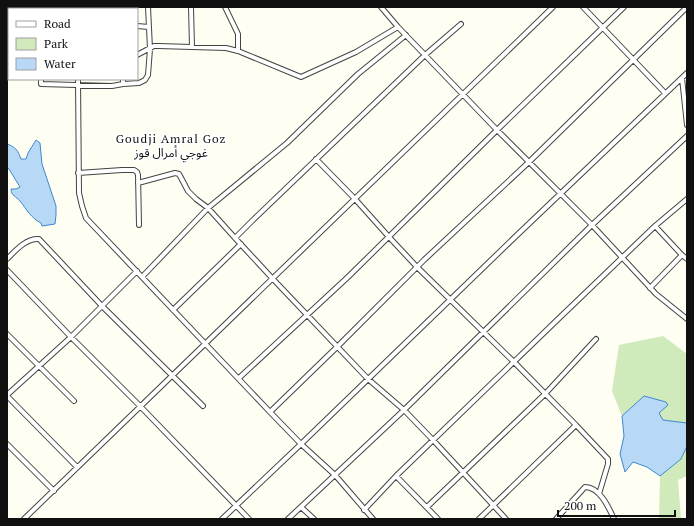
<svg xmlns="http://www.w3.org/2000/svg" width="694" height="526" font-family="'PT Serif','Noto Sans Arabic',serif">
	<style>
		.green { fill: #d0eabc }
		.water { fill: #b8d9f6; stroke: #3e88ce }
		.lines { fill: none; stroke-linecap: round; stroke-linejoin: round }
		.minor-casing { stroke: #434343; stroke-width: 6 }
		.minor { stroke: #fff; stroke-width: 4 }
		.labels { text-anchor: middle; stroke-width: 4; stroke-linejoin: round; paint-order: stroke }
		.neighbourhood-label { font-size: 12px; letter-spacing: 1px; fill: #101010; stroke: #fff }
	</style>
	<rect width="100%" height="100%" fill="#fffef3"/>
	<path class="green" d="M663 336 687 354V424V423L663 420 659 413 668 405 644 396 622 416 612 391 619 345Z
		M687 446V476L678 480 681 519H659L660 476 681 459Z"/>
	<path class="water" d="M36 140 40 143 42 164 56 206V215L55 224 42 226 41 223C31 218 27 210 20 201 16 196 11 196 11 189H16L20 187 9 169 7 167V144C16 147 18 151 21 159H26L28 153Z
		M644 396 666 402 668 405 659 413 663 420 687 423V446L681 459 660 476 647 467 633 462 625 472 620 454 624 436 622 416Z"/>
	<g class="lines">
		<g class="minor-casing">
			<path id="minor" d="M40 7V9
				M77 7V9
				M122 7V9
				M191 7 192 47
				M225 7 238 34V51
				M381 7 398 27 497 130 592 225 656 294 687 319
				M583 7 665 93
				M137 26 149 27
				M137 55 154 46H158L226 48 238 51 301 77 356 52 398 27
				M682 78 687 125
				M41 79V84L112 86 123 84V79
				M78 79 79 193 82 206 86 218 270 412 301 444 335 475 373 519
				M123 84 139 83 145 80 148 75 150 49 148 7
				M316 159 355 199 389 237 417 267 514 362 576 425
				M78 173 122 170H134L137 172 138 175 139 225
				M138 183 175 173 179 174 188 191 196 199 208 208 235 238 272 278 368 379 404 410 433 440 506 519
				M655 226 682 255 687 259
				M235 238 252 221 425 55 461 24
				M7 259C15 251 26 238 39 239L102 306 203 406
				M7 270 71 337 140 406 249 519
				M142 277 208 208 287 143 358 74 406 35
				M650 288 682 255
				M173 310 241 244
				M7 334 74 401
				M239 378 348 277 497 130 624 7
				M7 395 71 337 137 271
				M7 396 77 467
				M270 412 338 346 424 260 529 162 687 7
				M7 444 54 491
				M396 476 438 519
				M301 507 314 519
				M427 507 545 394 596 339
				M364 510 396 476 553 324 655 226 687 199
				M24 519 553 7
				M222 519 301 444 515 237 687 73
				M288 519 404 410 592 225 687 136
				M479 519 576 425 608 459V464L599 494
				M556 519 585 487C600 487 609 508 614 519"/>
		</g>
		<use href="#minor" class="minor"/>
	</g>
	<g class="labels">
		<g class="neighbourhood-label">
			<text x="171" y="143">Goudji Amral Goz<tspan x="171" dy="14">غوجي أمرال قوز</tspan></text>
		</g>
	</g>
	<rect width="694" height="526" fill="none" stroke="#101010" stroke-width="16"/>
	<rect x="8" y="8" width="130" height="72" fill="#ffffff" stroke="#9f9f9f"/>
	<rect x="16" y="21" width="20" height="6" fill="#ffffff" stroke="#9f9f9f"/>
	<text x="44" y="28" font-size="12" fill="#101010">Road</text>
	<rect x="16" y="38" width="20" height="12" fill="#d0eabc" stroke="#9f9f9f"/>
	<text x="44" y="48" font-size="12" fill="#101010">Park</text>
	<rect x="16" y="58" width="20" height="12" fill="#b8d9f6" stroke="#9f9f9f"/>
	<text x="44" y="68" font-size="12" fill="#101010">Water</text>
	<path d="M558 510v6h117v-6" fill="none" stroke="#101010" stroke-width="2"/>
	<text x="564" y="510" font-size="12" fill="#101010" stroke="#ffffff" stroke-width="3" paint-order="stroke">200 m</text>
</svg>
